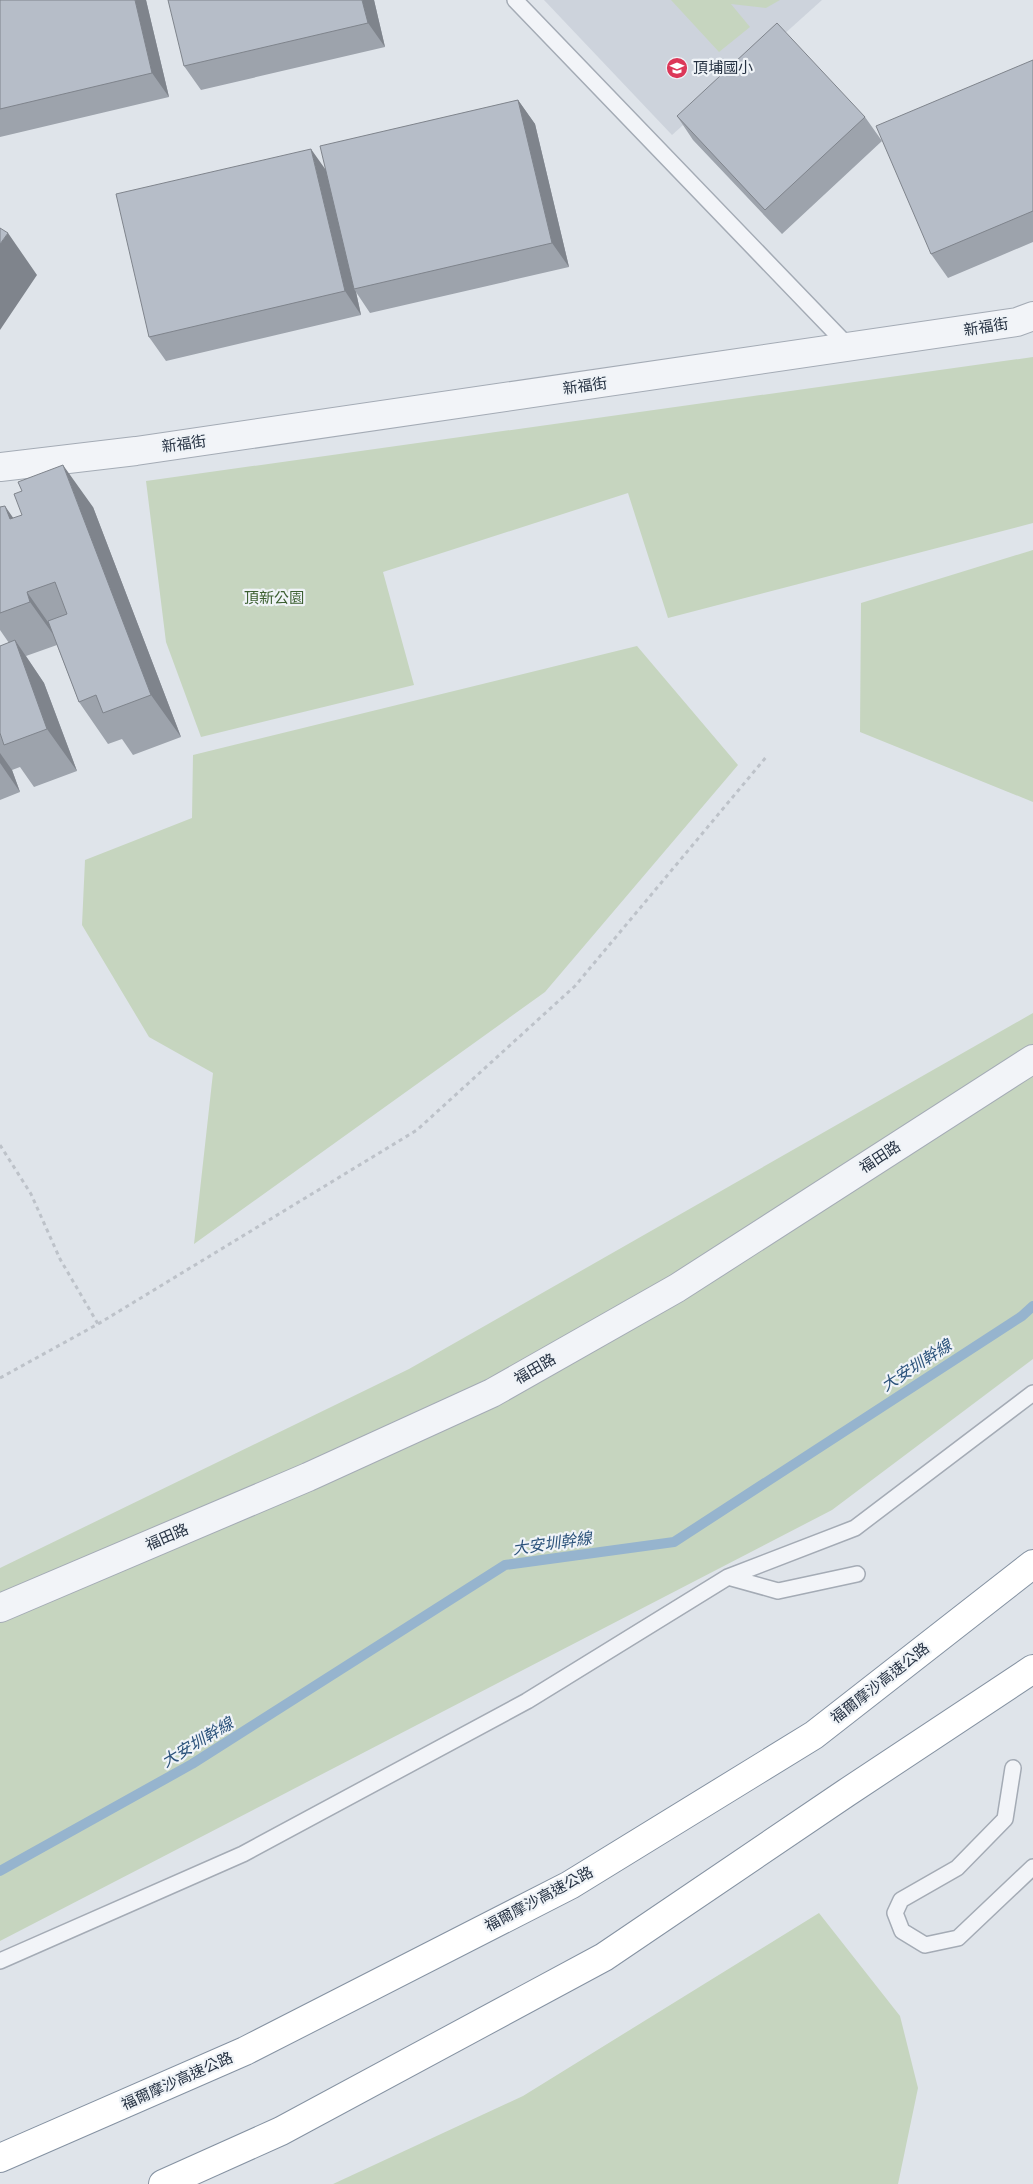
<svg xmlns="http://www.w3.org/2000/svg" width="1033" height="2184" font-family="Commissioner,'Noto Sans TC',sans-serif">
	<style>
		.built { fill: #cdd3dc }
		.green { fill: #c6d5bf }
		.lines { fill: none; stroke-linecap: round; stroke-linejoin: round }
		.stream { stroke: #96b4ce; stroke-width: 10 }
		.lane-casing { stroke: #a4abb5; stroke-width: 18 }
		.street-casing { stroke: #a4abb5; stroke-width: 30 }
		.highway-casing { stroke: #8592a2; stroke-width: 30 }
		.path { stroke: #bdc2c9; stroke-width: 3; stroke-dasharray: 4 4; stroke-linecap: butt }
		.lane { stroke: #f2f4f8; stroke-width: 15 }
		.street { stroke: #f2f4f8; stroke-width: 28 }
		.highway { stroke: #fff; stroke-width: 28 }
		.wall { fill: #9da3ac }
		.shaded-wall { fill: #7f848c }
		.building { fill: #b6bdc8; stroke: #7f848c }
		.labels { text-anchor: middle; stroke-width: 4.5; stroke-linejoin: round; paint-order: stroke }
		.poi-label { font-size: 15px; fill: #263243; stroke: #eff3f7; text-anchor: start }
		.street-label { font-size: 15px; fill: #263243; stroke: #eff3f7 }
		.park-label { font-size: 15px; fill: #3d6032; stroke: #eff3f7 }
		.water-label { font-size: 16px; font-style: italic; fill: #2c537b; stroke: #eff3f7 }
	</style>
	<rect width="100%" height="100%" fill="#dfe4ea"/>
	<path class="built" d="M544 0H822L672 135Z"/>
	<path class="green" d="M671 0H780L766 8 731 4 750 27 719 52Z
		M1033 357V523L668 618 628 493 383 572 414 685 201 737 166 642 146 481Z
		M1033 550V802L860 732 861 603Z
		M637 646 738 765 545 992 194 1244 213 1073 149 1037 82 925 85 860 192 818 193 755Z
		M1033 1013V1359L832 1510 0 1941V1568L409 1369Z
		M819 1913 900 2016 918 2088 898 2184H333L523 2096Z"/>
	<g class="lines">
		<path class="stream" d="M0 1871 192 1764 505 1565 674 1542 1022 1316 1033 1306"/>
		<g class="lane-casing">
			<path id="lane" d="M515 0 850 348
				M728 1577 778 1591 857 1574
				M1013 1768 1005 1819 957 1868 901 1900 895 1913 902 1931 925 1945 958 1938 1033 1867
				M0 1961 243 1854 527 1701 728 1577 855 1528 1033 1393"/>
		</g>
		<g class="street-casing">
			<path id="street" d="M0 467 136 451 1017 322 1033 316
				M0 1608 308 1477 492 1393 677 1288 1033 1059"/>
		</g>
		<g class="highway-casing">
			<path id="highway" d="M0 2158 245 2051 570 1885 814 1735 1033 1564
				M163 2184 281 2131 604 1957 846 1793 1033 1669"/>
		</g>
		<path class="path" d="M0 1145 31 1194 60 1259 98 1324
			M0 1378 98 1324 417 1130 575 986 767 756"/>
		<use href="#lane" class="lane"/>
		<use href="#street" class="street"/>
		<use href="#highway" class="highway"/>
	</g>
	<path class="wall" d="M0 0H146L169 97 0 137Z
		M374 0 385 47 201 90 184 66Z
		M1033 60V242L948 278 931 254Z
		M518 100 535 124 569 267 370 313 356 292 361 315 166 361 149 337 325 169Z
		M677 116 865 117 882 141 782 234 693 140Z
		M0 507 13 518 93 507 181 737 133 755 122 739 108 744 79 702 57 645 26 656 44 683 77 771 34 787 20 767 12 770 20 792 0 800V646L9 643 0 630Z"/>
	<path class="shaded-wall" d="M135 0H146L169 97 152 73Z
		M362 0H374L385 47 368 23Z
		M518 100 535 124 569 267 552 243Z
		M311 149 328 173 354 289 356 292 361 315 345 291Z
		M8 233 37 275 0 330V244Z
		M63 465 93 507 181 737 151 695Z
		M5 506 34 548 10 519Z
		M27 592 57 635 60 644 30 602Z
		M15 640 44 683 77 771 47 729Z
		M0 753 12 770 20 792 0 763Z"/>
	<path class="building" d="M0 0H135L152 73 0 109Z
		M168 0H362L368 23 184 66Z
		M777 23 865 117 765 210 677 116Z
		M1033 60V211L931 254 876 126Z
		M518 100 552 243 354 289 320 146Z
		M311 149 345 291 149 337 116 194Z
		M0 228 8 233 0 244Z
		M63 465 151 695 103 713 96 695 79 702 48 621 67 614 55 582 27 592 30 602 0 613V507L5 506 10 519 22 515 14 494 22 491 18 482Z
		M15 640 47 729 4 745 0 733V646Z"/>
	<defs>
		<g id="school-disc" transform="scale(1.125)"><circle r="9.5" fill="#dc3758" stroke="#eff3f7"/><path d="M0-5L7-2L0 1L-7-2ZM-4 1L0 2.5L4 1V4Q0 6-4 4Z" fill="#fff"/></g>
	</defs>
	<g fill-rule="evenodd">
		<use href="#school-disc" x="677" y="68"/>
	</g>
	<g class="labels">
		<g class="poi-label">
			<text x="693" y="73">頂埔國小</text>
		</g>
		<g class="street-label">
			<text transform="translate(986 327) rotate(-9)" y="5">新福街</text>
			<text transform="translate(585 386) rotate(-8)" y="5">新福街</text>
			<text transform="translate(184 444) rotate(-8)" y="5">新福街</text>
			<text transform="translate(880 1157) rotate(-33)" y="5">福田路</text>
			<text transform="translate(535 1369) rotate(-30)" y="5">福田路</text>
			<text transform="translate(167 1537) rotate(-23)" y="5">福田路</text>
			<text transform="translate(880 1683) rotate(-38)" y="5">福爾摩沙高速公路</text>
			<text transform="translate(539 1899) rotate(-28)" y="5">福爾摩沙高速公路</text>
			<text transform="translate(177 2081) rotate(-24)" y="5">福爾摩沙高速公路</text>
		</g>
		<g class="park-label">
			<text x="274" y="603">頂新公園</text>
		</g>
		<g class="water-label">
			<text transform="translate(916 1365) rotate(-33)" y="6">大安圳幹線</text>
			<text transform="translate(552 1543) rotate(-8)" y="6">大安圳幹線</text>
			<text transform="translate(197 1742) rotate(-31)" y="6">大安圳幹線</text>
		</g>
	</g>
</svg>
